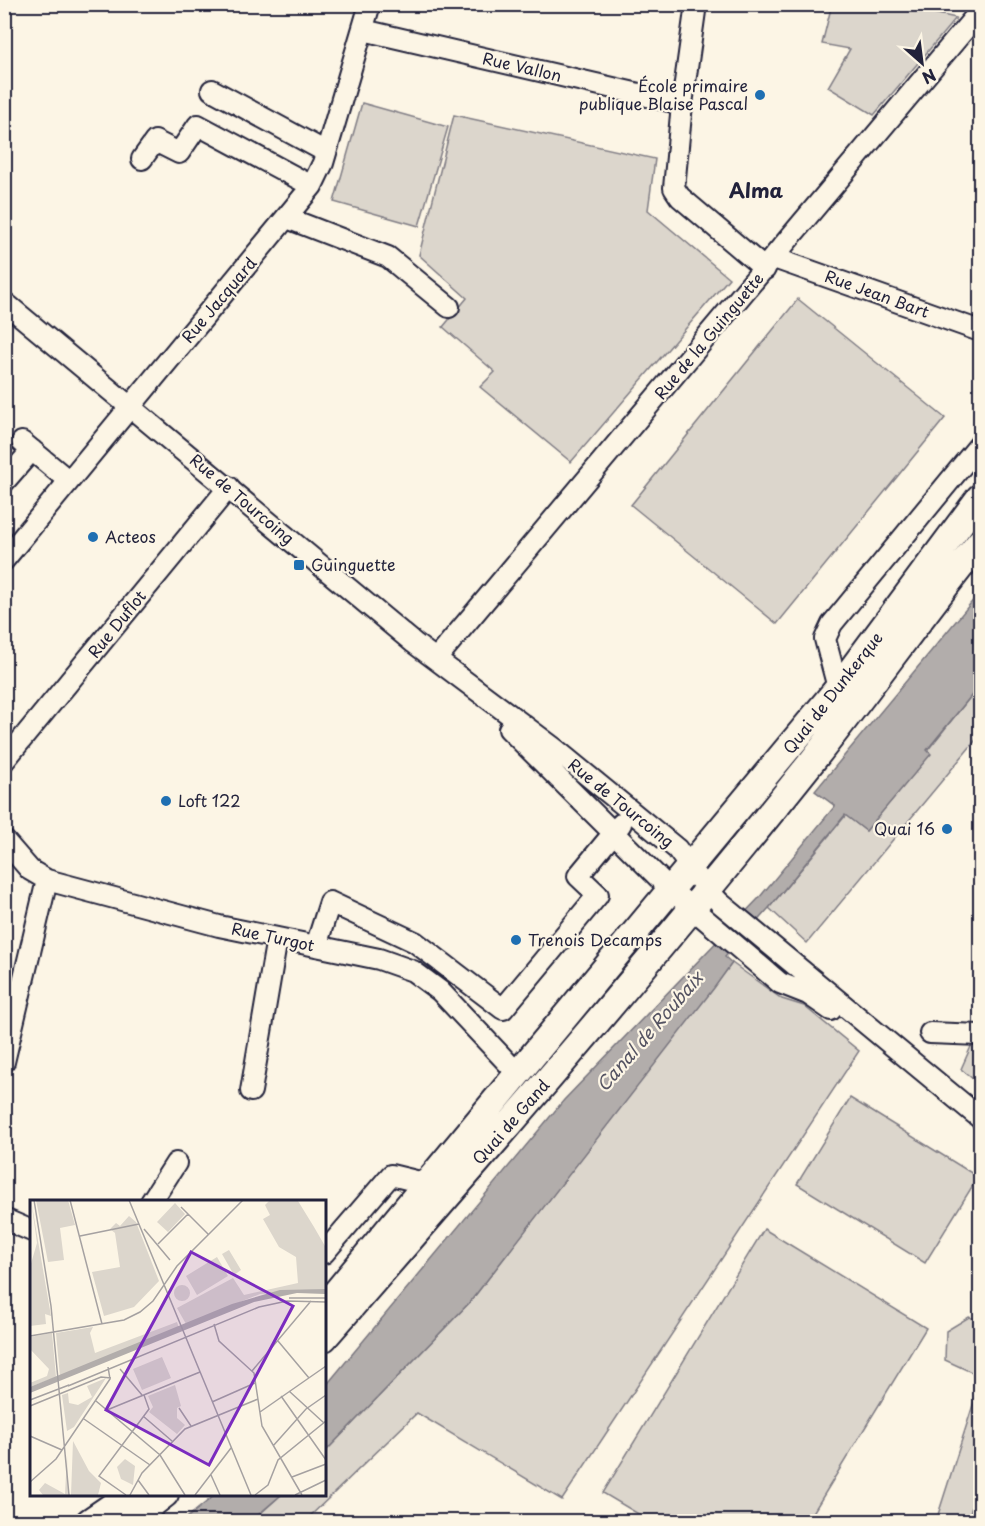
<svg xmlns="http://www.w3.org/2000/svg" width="985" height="1526" font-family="'Playpen Sans',sans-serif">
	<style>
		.green { fill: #dcd6cc; stroke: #7f7c84; stroke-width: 1.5 }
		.water { fill: #b2adab; stroke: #78757e; stroke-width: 1.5 }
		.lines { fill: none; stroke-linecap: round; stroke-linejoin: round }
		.minor-casing { stroke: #22223b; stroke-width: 24 }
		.major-casing { stroke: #22223b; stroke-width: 30 }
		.minor { stroke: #fcf5e5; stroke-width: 20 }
		.major { stroke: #fcf5e5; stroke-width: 26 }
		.poi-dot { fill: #1f6fb2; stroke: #fcf5e5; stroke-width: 2 }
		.labels { text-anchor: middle; stroke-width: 4.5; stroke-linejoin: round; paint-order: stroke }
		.street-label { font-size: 16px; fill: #22223b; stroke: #fcf5e5 }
		.poi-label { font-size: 16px; fill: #22223b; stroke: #fcf5e5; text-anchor: start }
		.water-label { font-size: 18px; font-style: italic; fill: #545362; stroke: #fcf5e5 }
		.quarter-label { font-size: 20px; font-weight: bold; fill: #22223b; stroke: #fcf5e5 }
		.inset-road { fill: none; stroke: #a5a1a1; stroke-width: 1.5 }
		.view { fill: #7b2cbf; fill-opacity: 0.15; stroke: #7b2cbf; stroke-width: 3 }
		.inset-edge { fill: none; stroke: #22223b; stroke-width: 3 }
	</style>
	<rect width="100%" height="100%" fill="#fcf5e5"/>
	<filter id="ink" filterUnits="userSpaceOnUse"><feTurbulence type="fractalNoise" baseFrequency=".0167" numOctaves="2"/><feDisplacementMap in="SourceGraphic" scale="12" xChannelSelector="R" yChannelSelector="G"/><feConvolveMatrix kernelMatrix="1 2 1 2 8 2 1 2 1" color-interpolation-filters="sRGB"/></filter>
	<g filter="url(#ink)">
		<path class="green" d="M832 4 896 5 956 18 874 115 828 87 850 49 822 44Z
			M362 103 448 127 419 226 334 202Z
			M454 115 655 159 648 210 729 278 571 462 480 387 495 372 443 327 467 298 419 255Z
			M798 299 945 418 777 624 631 505Z
			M980 685V735L807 943 769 908 846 815 866 831 930 754 927 751Z
			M732 963 782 999 804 1006 859 1051 562 1500 417 1413 305 1521 251 1522 281 1495 324 1494V1453L470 1302Z
			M973 1042 980 1043V1085L961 1069Z
			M850 1098 978 1177 925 1263 797 1184Z
			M764 1229 926 1328 808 1521H650L603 1493Z
			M969 1317 980 1321V1376L945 1360 946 1331Z
			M980 1383V1478L968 1521H936Z"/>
		<path class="water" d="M980 592V685L927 750 931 754 866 831 845 815 769 908 725 957 732 963 714 988 470 1302 324 1453V1388L564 1100 759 898 835 806 815 791Z
			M215 1495V1494L281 1495 251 1521H183Z"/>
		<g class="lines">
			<g class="minor-casing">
				<path id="minor" d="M696 4 682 104 674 188 680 197 765 269
					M363 30 682 104
					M212 90 326 152
					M142 159 155 141 179 153 198 125 312 186
					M287 218 388 257 449 307
					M774 258 980 331
					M4 302 414 643 554 748 677 849 704 886 720 903 980 1118
					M22 442 69 481
					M4 482 32 450
					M4 560 312 186 323 163 370 4
					M436 659 980 11
					M838 688 825 639 832 624 980 444
					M509 729 672 891 780 983 808 994 831 1010
					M4 761 229 487
					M4 840 30 870 47 880 219 926 379 959 413 971 440 991 519 1075
					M316 946 330 902 415 942 503 1009 598 895 578 876 621 824
					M930 1033 980 1035
					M4 1062 47 880
					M251 1091 277 938
					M151 1202 176 1163
					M4 1219 32 1231
					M324 1253 391 1175 428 1184"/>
			</g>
			<g class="major-casing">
				<path id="major" d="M324 1307 838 688 980 497
					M324 1338C490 1148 656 957 813 760 870 688 923 613 980 542
					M89 1522 130 1494
					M129 1522 165 1494"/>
			</g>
			<use href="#minor" class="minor"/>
			<use href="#major" class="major"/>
		</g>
	</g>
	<g class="poi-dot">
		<circle cx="760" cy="95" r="6"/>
		<circle cx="93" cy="537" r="6"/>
		<rect x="293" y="559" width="12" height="12" rx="3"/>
		<circle cx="166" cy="801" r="6"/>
		<circle cx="947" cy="829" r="6"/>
		<circle cx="516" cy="940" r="6"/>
	</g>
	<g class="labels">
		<g class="street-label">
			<text transform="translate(522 67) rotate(13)" y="6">Rue Vallon</text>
			<text transform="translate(877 294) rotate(20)" y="6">Rue Jean Bart</text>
			<text transform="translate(219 300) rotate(-50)" y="6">Rue Jacquard</text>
			<text transform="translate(709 336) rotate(-50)" y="6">Rue de la Guinguette</text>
			<text transform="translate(242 499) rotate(40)" y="6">Rue de Tourcoing</text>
			<text transform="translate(117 624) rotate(-51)" y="6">Rue Duflot</text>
			<text transform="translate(833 693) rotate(-52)" y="6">Quai de Dunkerque</text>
			<text transform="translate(621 803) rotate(39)" y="6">Rue de Tourcoing</text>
			<text transform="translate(273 937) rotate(12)" y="6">Rue Turgot</text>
			<text transform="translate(511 1122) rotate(-49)" y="6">Quai de Gand</text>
		</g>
		<g class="poi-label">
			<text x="748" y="92" text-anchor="end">École primaire<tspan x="748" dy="18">publique Blaise Pascal</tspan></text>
			<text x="105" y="543">Acteos</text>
			<text x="311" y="571">Guinguette</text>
			<text x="178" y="807">Loft 122</text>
			<text x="935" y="835" text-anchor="end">Quai 16</text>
			<text x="528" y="946">Trenois Decamps</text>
		</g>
		<g class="water-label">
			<text transform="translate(650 1032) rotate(-49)" y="6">Canal de Roubaix</text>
		</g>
		<g class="quarter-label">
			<text x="756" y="198">Alma</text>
		</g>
	</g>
	<g transform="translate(30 1200)">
		<rect width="296" height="296" fill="#fcf5e5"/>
		<path d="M1 0 21 116 15 114 16 124 0 126V67L7 43ZM6 0H38L45 25 30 28 34 60 18 62ZM240 0 268 1 284 27 295 46V89L230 94 156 124 147 108 203 78 214 95 268 83 266 57 249 47 233 19 240 15 235 5ZM145 3 155 14 138 32 127 22ZM99 16 106 22 129 81 104 107 74 116 62 72 90 67 85 33 80 29 86 23 90 26ZM199 50 211 70 204 75 192 54ZM187 57 198 76 167 95 156 76ZM144 93a8 8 0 1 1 16 0a8 8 0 1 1-16 0ZM147 122 149 128 30 177 26 133 63 127 60 133 65 153ZM22 133 26 177 0 187V183L17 176 19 169 0 149V137ZM132 157 141 178 112 190 103 169ZM76 178 44 227 37 231 32 195 38 193 39 203 48 205 62 197 57 186ZM145 185 151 206 147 208V218L155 225 147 234 119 212 123 207 118 196ZM43 241 59 271 71 283 68 295H41ZM37 255 38 295H13L9 290 15 283 35 294ZM95 259 105 266 103 285 91 279 87 267Z" fill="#dcd6cc"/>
		<path d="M295 89V94L267 93 224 102 0 193V187L202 104 250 90Z" fill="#b2adab"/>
		<path class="inset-road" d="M4 0 21 106 39 295M40 0 72 124M99 0 221 295M151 7 178 34M114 29 140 60M50 36 109 24M128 44 158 14M259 98H296M184 124 189 141 224 173 232 226 272 295M0 136 94 120 110 112 123 101 147 66 213 0M248 141 279 178M90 169 112 195M222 171 281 101M38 186 229 107 257 101 296 102M259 191 294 223M251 196 296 260M0 200 39 185M66 201 130 255 155 295M182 202 225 183M0 206 71 177 81 178M149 208 161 226M77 210 170 172M230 212 296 166M113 216 142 241M54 219 120 265M0 236 32 250M243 246 276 209 296 195M181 275 190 295M262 277 296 264M108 280 119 295M0 282 26 259 80 179 78 167M96 295 69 276 119 209 114 195M100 295 112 273 155 229 228 199M165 295 201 248M225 295 238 285 248 260 296 221M265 295 296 280"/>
		<path class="view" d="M161 52 263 106 179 265 76 210Z"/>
		<rect width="296" height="296" class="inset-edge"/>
	</g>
	<rect width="985" height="1526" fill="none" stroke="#fcf5e5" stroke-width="24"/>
	<rect x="12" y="12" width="961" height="1502" fill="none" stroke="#22223b" stroke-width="2" filter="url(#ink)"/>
	<g transform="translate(922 63) rotate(152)" stroke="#fcf5e5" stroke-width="4.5" paint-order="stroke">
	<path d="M0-4.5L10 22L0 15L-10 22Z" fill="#22223b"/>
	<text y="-9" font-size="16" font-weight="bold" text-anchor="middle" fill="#22223b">N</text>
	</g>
</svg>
